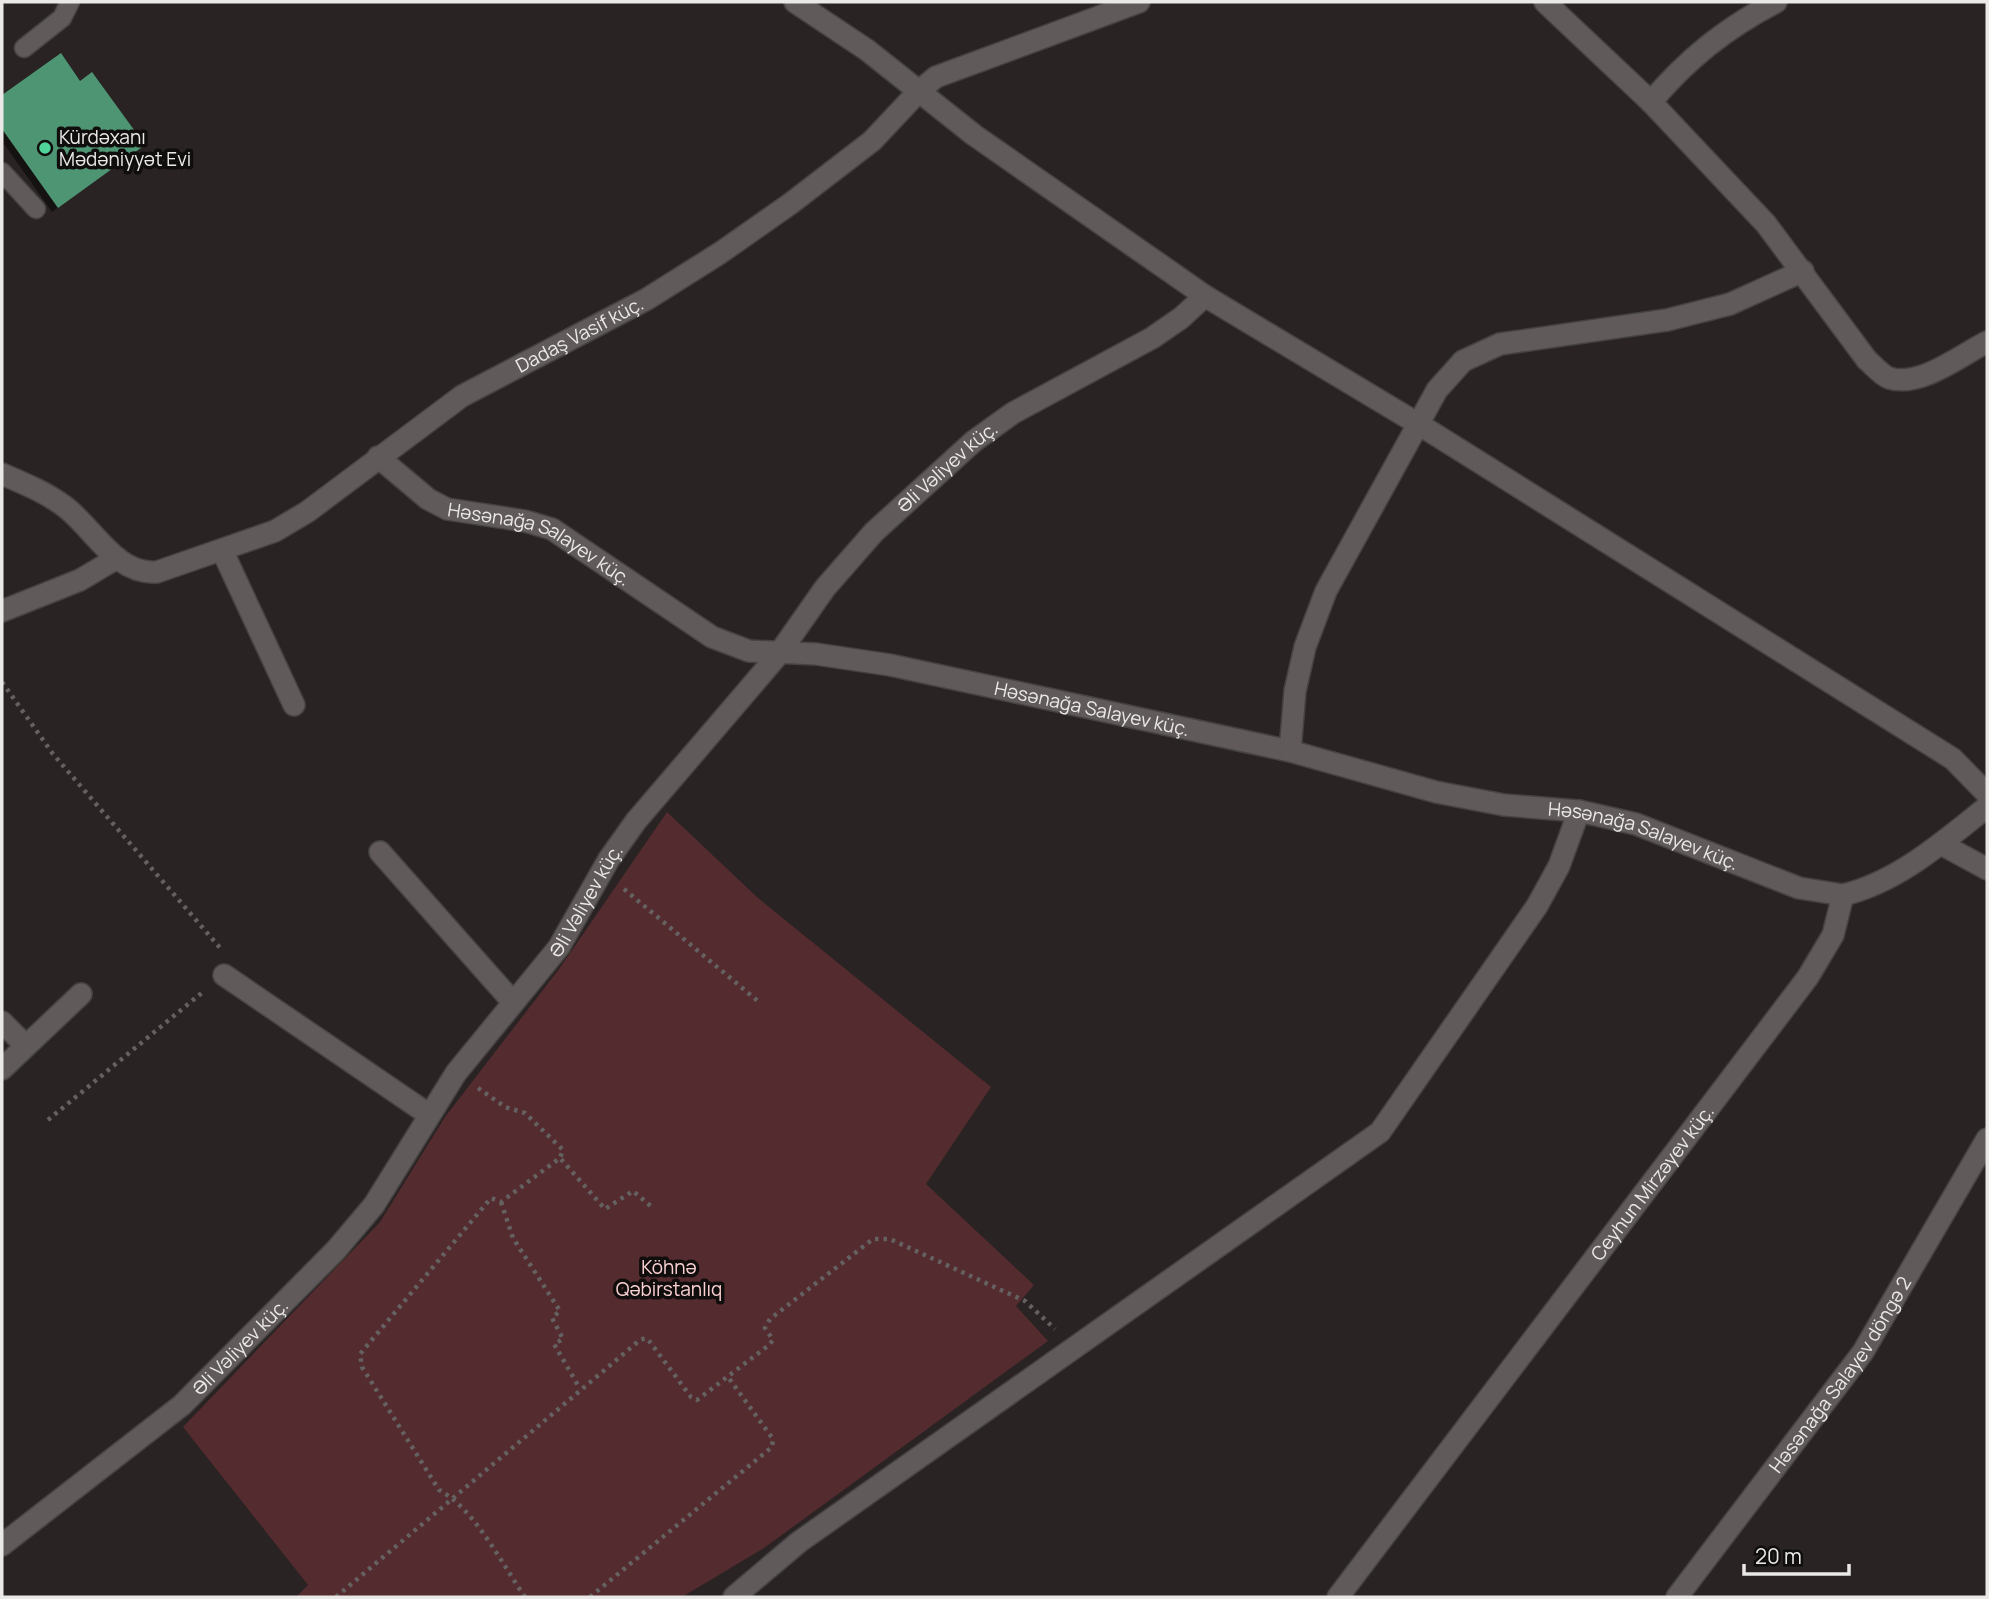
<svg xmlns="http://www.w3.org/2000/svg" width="1989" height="1599" font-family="Manrope,sans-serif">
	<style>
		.green { fill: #542b2e }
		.shadow { fill: #0007 }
		.building { fill: #4e9673 }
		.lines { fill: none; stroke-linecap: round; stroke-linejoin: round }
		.service-casing { stroke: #454242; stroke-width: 21 }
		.minor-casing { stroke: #454242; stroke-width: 24 }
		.path { stroke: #666161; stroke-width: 4.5; stroke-dasharray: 3.5 5; stroke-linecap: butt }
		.service { stroke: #605a5a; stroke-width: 18 }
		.minor { stroke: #605a5a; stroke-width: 21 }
		.poi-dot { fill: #4fd399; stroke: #100d0d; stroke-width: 2.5 }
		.labels { text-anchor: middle; stroke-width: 7; stroke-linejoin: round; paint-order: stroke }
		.poi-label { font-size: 19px; fill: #ebe8e8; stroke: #100d0d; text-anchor: start }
		.street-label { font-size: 19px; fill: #ebe8e8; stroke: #100d0d }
		.park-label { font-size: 19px; fill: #fcd1d2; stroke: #100d0d }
	</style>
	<rect width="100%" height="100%" fill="#292323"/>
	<path class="green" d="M667 812 758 898 991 1087 926 1184 1034 1285 1016 1306 1048 1341 764 1548 682 1597H296L308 1585 183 1427 380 1222 445 1117 559 969Z"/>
	<path class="shadow" d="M60 56 80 84 143 145 52 212 2 141V97Z"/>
	<path class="building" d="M61 53 80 81 92 72 145 145 58 208 2 129V95Z"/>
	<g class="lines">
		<g class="service-casing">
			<path id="service" d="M24 48 62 18 70 2
				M2 172 36 209"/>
		</g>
		<g class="minor-casing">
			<g id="minor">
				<path d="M795 2 867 50 974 135 1205 296 1420 425 1953 759 1987 794"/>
				<path d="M1545 2 1651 102 1766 224 1867 360C1873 365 1881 375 1889 378 1920 388 1961 355 1987 342"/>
				<path d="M1651 102C1687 59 1726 28 1776 2"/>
				<path id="s1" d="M378 457 428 499 447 509 525 521 552 529 712 637 749 651 816 654 890 665 1290 751 1436 792 1504 805 1579 811 1636 824 1799 888 1843 895"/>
				<path id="s2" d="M2 474C23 483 45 492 64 506 94 528 115 575 157 572L275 531 307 512 462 396 647 299 720 253 790 204 872 141 919 91 936 77 1139 2"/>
				<path d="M222 550 294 705"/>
				<path d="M2 611 80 580 117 558"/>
				<path d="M1290 751 1295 691 1305 647 1326 591 1437 390 1463 361 1500 344 1667 320 1730 304 1803 271"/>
				<path d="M1941 844 1987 869"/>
				<path d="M380 852 512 1001"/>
				<path d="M224 975 428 1114"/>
				<path d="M2 1022 25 1045"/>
				<path d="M2 1069 81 994"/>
				<path id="s3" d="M2 1545 182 1405 336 1250 374 1205 456 1073 559 947 609 859 636 821 778 655 825 588 874 532 974 441 1013 413 1152 338 1181 318 1205 296"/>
				<path d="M734 1597 799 1542 1380 1132 1537 906 1559 866 1579 811"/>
				<path id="s4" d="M1338 1597 1808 977 1833 935 1843 895C1898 882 1944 841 1987 807"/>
				<path id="s5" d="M1677 1597 1863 1352 1987 1139"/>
			</g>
		</g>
		<path class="path" d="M2 682 53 754 221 949
			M624 889 759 1002
			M478 1088 505 1107 525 1113 563 1150 560 1158
			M48 1120 204 991
			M501 1202 513 1238 560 1311 552 1318 563 1339 554 1344 579 1387
			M336 1597 640 1340 646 1338 650 1342 691 1397 697 1400 769 1345 773 1340 765 1328 770 1319 873 1239H890L1025 1301 1055 1329
			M525 1597C502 1564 474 1508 439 1490L362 1367 360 1354 491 1198 501 1202 560 1158 605 1209 633 1191 652 1207
			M590 1597 772 1447 773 1439 728 1377"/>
		<use href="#service" class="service"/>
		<use href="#minor" class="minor"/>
	</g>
	<circle class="poi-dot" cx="45" cy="148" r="7"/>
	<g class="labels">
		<g class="poi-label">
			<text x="59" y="144">Kürdəxanı<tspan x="59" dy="22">Mədəniyyət Evi</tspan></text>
		</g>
		<g class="street-label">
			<text dy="7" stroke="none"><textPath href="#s2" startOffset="676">Dadaş Vasif küç.</textPath></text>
			<text dy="7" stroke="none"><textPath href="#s3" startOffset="1444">Əli Vəliyev küç.</textPath></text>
			<text dy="7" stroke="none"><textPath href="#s1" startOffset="187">Həsənağa Salayev küç.</textPath></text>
			<text dy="7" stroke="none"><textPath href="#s1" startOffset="775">Həsənağa Salayev küç.</textPath></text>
			<text dy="7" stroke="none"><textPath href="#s1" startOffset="1342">Həsənağa Salayev küç.</textPath></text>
			<text dy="7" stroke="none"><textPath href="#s3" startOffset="877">Əli Vəliyev küç.</textPath></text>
			<text dy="7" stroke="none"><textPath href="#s4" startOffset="520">Ceyhun Mirzəyev küç.</textPath></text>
			<text dy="7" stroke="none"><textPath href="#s3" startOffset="310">Əli Vəliyev küç.</textPath></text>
			<text dy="7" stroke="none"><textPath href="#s5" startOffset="276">Həsənağa Salayev döngə 2</textPath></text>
		</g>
		<g class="park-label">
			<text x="669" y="1274">Köhnə<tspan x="669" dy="22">Qəbirstanlıq</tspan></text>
		</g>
	</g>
	<rect width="1989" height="1599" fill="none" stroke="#ebe8e8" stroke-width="7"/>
	<path d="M1744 1564v10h105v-10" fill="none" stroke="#ebe8e8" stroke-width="3.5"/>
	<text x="1755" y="1564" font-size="21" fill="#ebe8e8" stroke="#100d0d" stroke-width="5" paint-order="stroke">20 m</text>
</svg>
